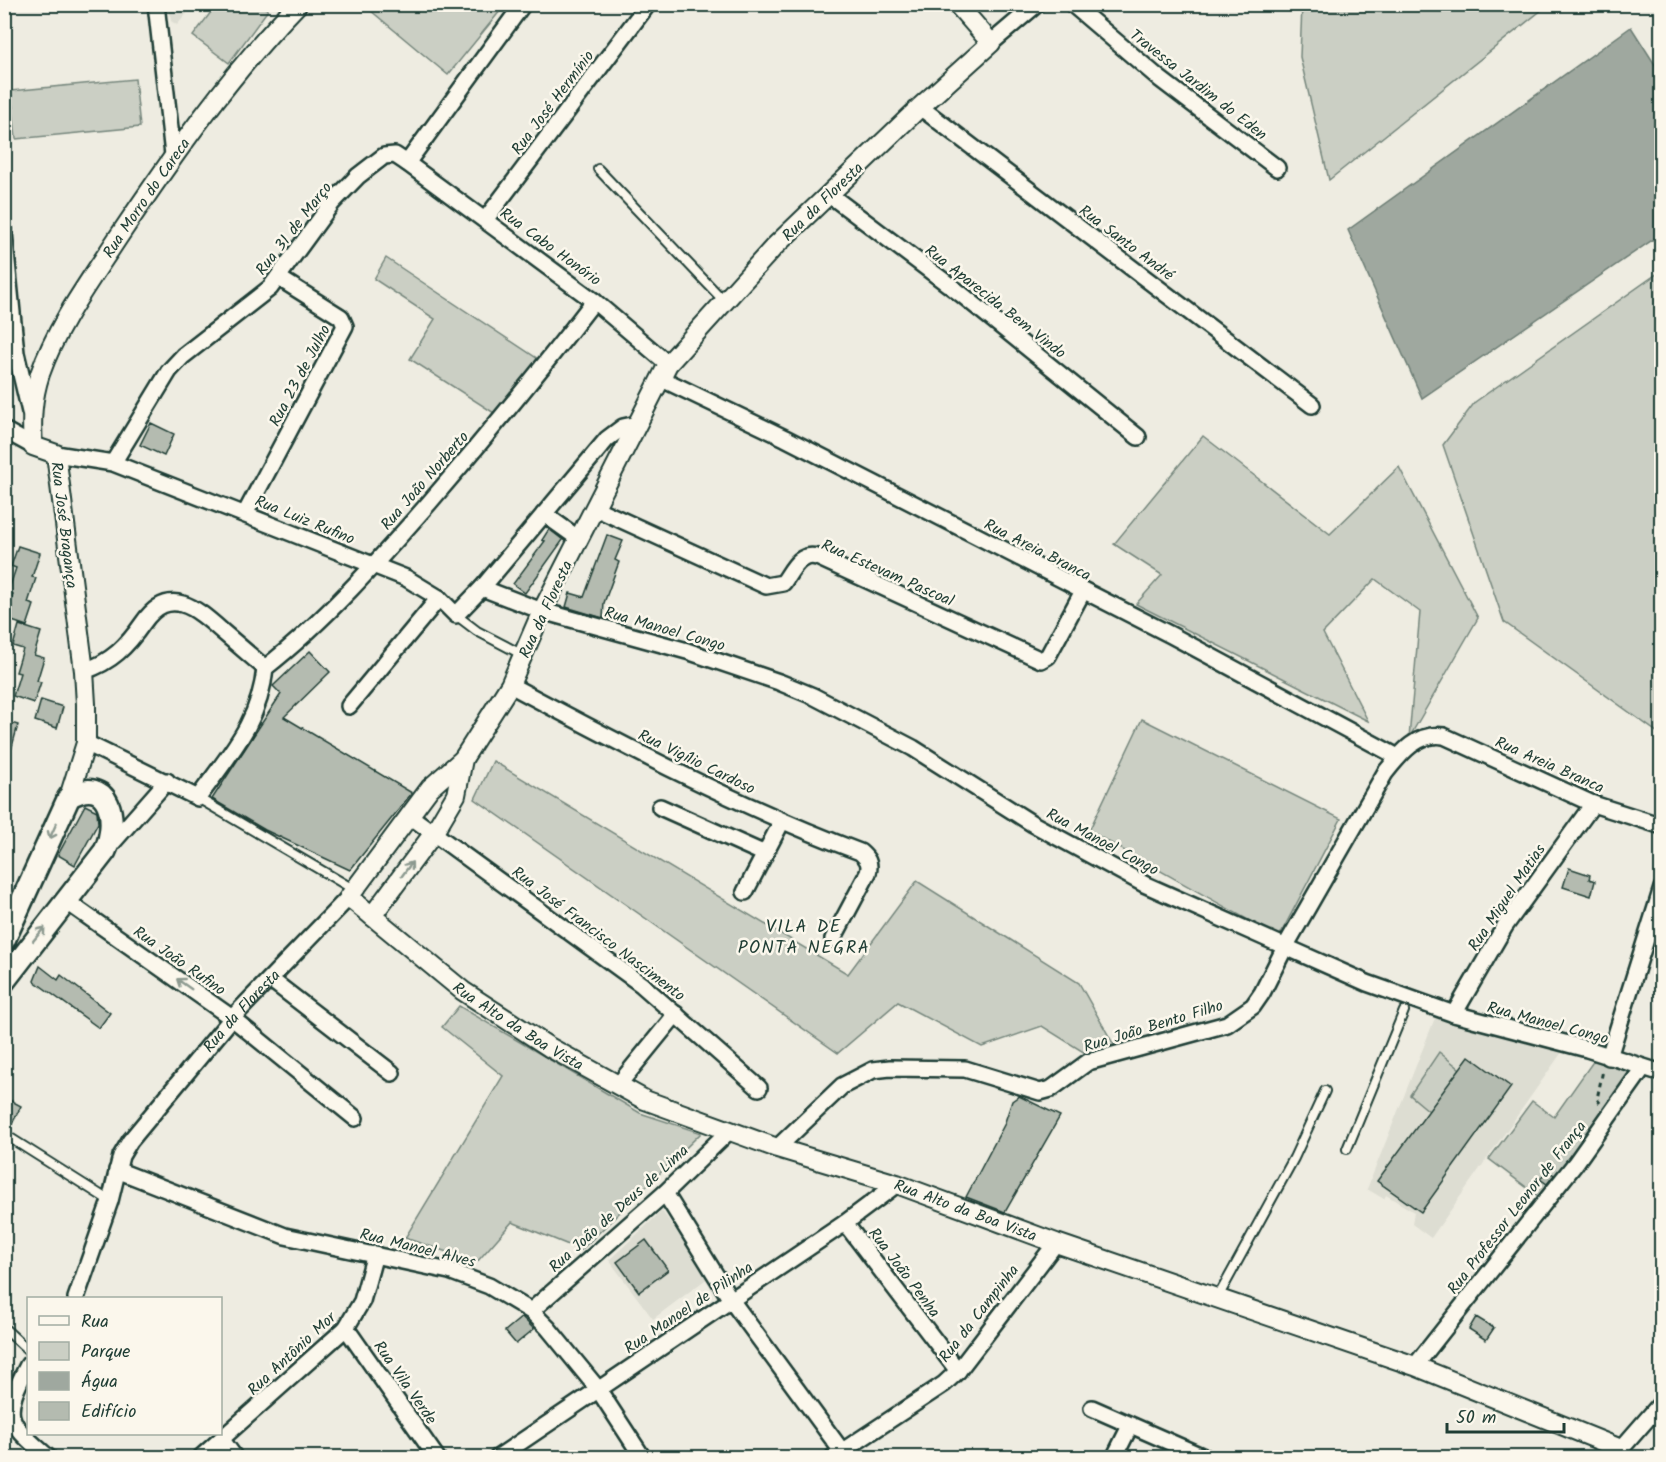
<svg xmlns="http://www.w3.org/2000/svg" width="1666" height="1462" font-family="Kalam,sans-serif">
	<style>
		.built { fill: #ddddd2 }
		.green { fill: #cbcfc4; stroke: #75867c; stroke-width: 1.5 }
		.water { fill: #9fa89f; stroke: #6c7d74; stroke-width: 1.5 }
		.building { fill: #b4bbb0; stroke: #1f3d34; stroke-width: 1.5 }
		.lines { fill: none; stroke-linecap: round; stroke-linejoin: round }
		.service-casing { stroke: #1f3d34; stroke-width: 12 }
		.minor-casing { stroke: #1f3d34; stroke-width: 20 }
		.tertiary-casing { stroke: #1f3d34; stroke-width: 22 }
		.secondary-casing { stroke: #1f3d34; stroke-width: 26 }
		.path { stroke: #1f3d34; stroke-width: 3; stroke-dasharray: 4.5 4.5; stroke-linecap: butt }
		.service { stroke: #fbf7ec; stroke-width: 8 }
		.minor { stroke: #fbf7ec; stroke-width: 15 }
		.tertiary { stroke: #fbf7ec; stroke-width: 18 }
		.secondary { stroke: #fbf7ec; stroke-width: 21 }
		.oneway { stroke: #8d9a90 }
		.labels { text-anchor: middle; stroke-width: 5; stroke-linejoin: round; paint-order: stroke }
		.street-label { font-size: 16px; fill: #1f3d34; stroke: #fbf7ec }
		.neighbourhood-label { font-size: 18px; letter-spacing: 1.5px; fill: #1f3d34; stroke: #fbf7ec }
	</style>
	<rect width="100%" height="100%" fill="#eeece1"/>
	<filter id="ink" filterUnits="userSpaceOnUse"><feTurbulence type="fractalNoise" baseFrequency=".0167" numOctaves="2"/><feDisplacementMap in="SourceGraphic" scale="12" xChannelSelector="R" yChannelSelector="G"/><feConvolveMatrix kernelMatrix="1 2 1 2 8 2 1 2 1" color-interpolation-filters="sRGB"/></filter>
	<g filter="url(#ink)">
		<path class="built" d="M169 5V4L194 5 177 25 171 21Z
			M1435 1018 1562 1052 1431 1238 1412 1224 1414 1212 1386 1195 1384 1199 1367 1189Z
			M662 1211 709 1277 653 1319 609 1260Z"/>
		<path class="green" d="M217 4 261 5 268 10 229 63 193 36Z
			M364 5H505L448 75Z
			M1302 5V4L1548 5 1329 180 1300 57Z
			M135 79 140 127 16 139 11 91Z
			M386 258 538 359 494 413 410 359 435 319 374 279Z
			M1661 271V735L1504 622 1443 445 1475 402Z
			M1203 436 1330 534 1399 467 1478 618 1409 738 1420 612 1375 579 1323 633 1368 721 1136 604 1162 575 1114 544Z
			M1142 719 1341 819 1279 937 1089 831Z
			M493 761 848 974 917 881 1079 983 1115 1047 1085 1053 1042 1026 982 1047 898 1002 838 1053 475 799Z
			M459 1006 640 1113 701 1133 581 1250 512 1222 477 1262 405 1238 503 1076 442 1027Z
			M1439 1052 1460 1069 1429 1111 1410 1095Z
			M1599 1053 1638 1063 1542 1199 1489 1159 1532 1101 1554 1117Z"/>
		<path class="water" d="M1631 27 1661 74V234L1422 398 1348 230Z"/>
		<path class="building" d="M151 423 174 434 164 456 140 445Z
			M549 529 563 540 525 593 513 584 545 541 542 540Z
			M607 535 623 541 615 560 619 562 604 603 603 618 566 607 570 593 584 597Z
			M18 546 40 553 32 577 36 578 28 603 34 605 27 626 6 619 13 594 8 592 16 568 11 566Z
			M19 625 41 632 34 655 44 658 37 681 41 682 34 703 13 696 20 673 16 672 23 649 13 646Z
			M310 651 330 672 284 717 412 793 350 870 265 830 212 799 281 694 273 686Z
			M41 700 63 707 57 728 35 721Z
			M4 721 18 725 8 761H4Z
			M85 805 97 811 98 823 75 865 58 855Z
			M1569 868 1590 875 1589 879 1595 881 1591 896 1563 887Z
			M40 966 58 980 61 975 110 1013 99 1028 34 981Z
			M1469 1056 1511 1087 1421 1212 1377 1181Z
			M1019 1096 1060 1116 1005 1212 966 1197 1004 1125 1012 1101Z
			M4 1097 21 1106 9 1130 4 1128Z
			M1547 1170 1554 1175 1547 1184 1540 1179Z
			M646 1240 668 1270 639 1292 617 1262Z
			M522 1317 534 1329 516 1344 505 1331Z
			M1476 1317 1494 1328 1486 1340 1469 1329Z"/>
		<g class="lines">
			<g class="service-casing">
				<path id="service" d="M598 169 724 301
					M456 615 477 631 523 655
					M198 798 353 889
					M4 1134 110 1201
					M1347 1149 1404 1011
					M1218 1297 1294 1158 1325 1091
					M4 1328 28 1350"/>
			</g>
			<g class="minor-casing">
				<g id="minor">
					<path d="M156 4 173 155"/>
					<path d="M1072 4 1160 79 1277 168"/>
					<path d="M991 43 1037 4"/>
					<path d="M920 107 1312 405"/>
					<path d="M407 163 523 4"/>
					<path d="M830 195 961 294 1138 437"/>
					<path d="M485 220 648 4"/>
					<path d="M4 232 16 353 30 412"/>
					<path d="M660 378 785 438 1171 635 1398 757"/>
					<path d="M4 430 33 446"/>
					<path d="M56 454 113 463 406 578 439 598 456 615 482 588 607 439 623 427 637 424"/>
					<path d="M113 463 169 371 183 356 270 288 332 203 358 176 384 156 395 155 407 163 594 301 668 364"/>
					<path d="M595 508 766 586 783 583C792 571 799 552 817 557L1041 660 1048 656 1083 591"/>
					<path d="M245 514 345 326 341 317 279 278"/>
					<path d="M544 514 579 539"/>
					<path d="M482 588 542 611 687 651 779 682 813 696 913 748 1033 824 1144 884 1367 983 1454 1014 1587 1049 1662 1073"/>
					<path d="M84 671C112 662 127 646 143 623 170 584 197 609 223 632 237 644 251 656 265 668"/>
					<path d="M510 685C624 746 738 806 860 852 867 858 871 863 868 873L833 939"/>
					<path d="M349 706 439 598"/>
					<path d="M86 743 198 798C229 754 260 723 265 668 326 620 378 561 429 503 486 437 541 370 594 301"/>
					<path d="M660 807 765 854"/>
					<path d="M410 816 642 985 759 1088"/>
					<path d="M107 849 167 781"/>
					<path d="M745 892 781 823"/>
					<path d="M66 901 232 1018 355 1118"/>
					<path d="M270 979 392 1073"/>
					<path d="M1454 1014 1505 926 1593 804"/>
					<path d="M1609 1057 1662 888"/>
					<path d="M619 1084 676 1014"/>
					<path d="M777 1148 842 1086 873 1070 890 1068 965 1069 1040 1092 1051 1089 1088 1062 1227 1024 1253 1006 1262 993 1285 947 1385 773C1401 753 1417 732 1444 736L1593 804 1662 826"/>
					<path d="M117 1170 285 1236 449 1271 489 1286 531 1311 548 1328 598 1389 643 1458"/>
					<path d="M665 1193 731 1300 841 1450"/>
					<path d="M845 1223 958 1371"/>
					<path id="s1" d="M76 1298 110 1201 121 1156 130 1141 232 1018 349 897"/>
					<path d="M531 1311 665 1193 729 1131"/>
					<path d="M346 1328 437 1458"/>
					<path d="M28 1365C0 1419 7 1421 49 1458"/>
					<path d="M1415 1366 1575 1164 1643 1068"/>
					<path d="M1092 1408 1206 1458"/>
					<path d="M222 1440 235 1458"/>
					<path d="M1621 1449 1662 1402"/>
					<path d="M200 1458 346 1328 362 1301 375 1254"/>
					<path d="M497 1458 845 1223 897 1184"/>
					<path d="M832 1458 944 1384 958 1371 1056 1243"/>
					<path d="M1114 1458 1130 1426"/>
				</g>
			</g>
			<g class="tertiary-casing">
				<g id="tertiary">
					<path id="s2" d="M957 4 991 43 920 107 774 247 668 364 542 611 510 685 463 759 430 788 349 897 463 991 549 1047 645 1100 777 1148 897 1184 1056 1243 1415 1366 1621 1449 1615 1458"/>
					<path id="s3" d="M69 797 86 743V704L84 671 56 454 33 446C31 420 32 399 40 374 57 325 89 282 117 239 172 157 229 75 298 4"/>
					<path d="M372 916 433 834 456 795 463 759"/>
				</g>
			</g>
			<g class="secondary-casing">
				<path id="secondary" d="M4 940 69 797C110 773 119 821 105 851L4 981"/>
			</g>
			<path class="path" d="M1600 1103 1597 1099 1603 1070"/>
			<use href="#service" class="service"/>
			<use href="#minor" class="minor"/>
			<use href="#tertiary" class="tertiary"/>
			<use href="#secondary" class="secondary"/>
		</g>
		<defs><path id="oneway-shaft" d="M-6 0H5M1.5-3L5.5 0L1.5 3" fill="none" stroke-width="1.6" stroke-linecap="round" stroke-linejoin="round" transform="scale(1.5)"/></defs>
		<g class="oneway">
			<use href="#oneway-shaft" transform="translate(53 831) rotate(114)"/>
			<use href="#oneway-shaft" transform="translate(407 869) rotate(-54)"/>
			<use href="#oneway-shaft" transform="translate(39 934) rotate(-50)"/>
			<use href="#oneway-shaft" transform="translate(184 984) rotate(-145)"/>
		</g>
	</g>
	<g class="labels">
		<g class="street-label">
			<text transform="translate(1199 84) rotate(38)" y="6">Travessa Jardim do Eden</text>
			<text transform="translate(552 102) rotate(-53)" y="6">Rua José Hermínio</text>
			<text dy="6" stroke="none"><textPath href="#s3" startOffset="651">Rua Morro do Careca</textPath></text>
			<text transform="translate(822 201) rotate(-44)" y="6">Rua da Floresta</text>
			<text transform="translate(293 228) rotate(-52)" y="6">Rua 31 de Março</text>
			<text transform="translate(1127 242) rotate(37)" y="6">Rua Santo André</text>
			<text transform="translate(551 246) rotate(36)" y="6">Rua Cabo Honório</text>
			<text transform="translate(996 301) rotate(38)" y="6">Rua Aparecida Bem Vindo</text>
			<text transform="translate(299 375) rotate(-62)" y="6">Rua 23 de Julho</text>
			<text transform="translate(424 480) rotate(-49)" y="6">Rua João Norberto</text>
			<text transform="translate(305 519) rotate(22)" y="6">Rua Luiz Rufino</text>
			<text transform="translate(65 525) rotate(83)" y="6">Rua José Bragança</text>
			<text transform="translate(1038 549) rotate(27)" y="6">Rua Areia Branca</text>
			<text transform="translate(888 572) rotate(24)" y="6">Rua Estevam Pascoal</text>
			<text transform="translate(545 609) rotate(-65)" y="6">Rua da Floresta</text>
			<text transform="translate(665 628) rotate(16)" y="6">Rua Manoel Congo</text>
			<text transform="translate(697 761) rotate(26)" y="6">Rua Vigílio Cardoso</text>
			<text transform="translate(1550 764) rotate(24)" y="6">Rua Areia Branca</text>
			<text transform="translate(1103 841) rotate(28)" y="6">Rua Manoel Congo</text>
			<text transform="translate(1506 897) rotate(-56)" y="6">Rua Miguel Matias</text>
			<text transform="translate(599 933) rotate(37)" y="6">Rua José Francisco Nascimento</text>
			<text transform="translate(180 960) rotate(35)" y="6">Rua João Rufino</text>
			<text dy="6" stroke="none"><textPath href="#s1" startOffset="338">Rua da Floresta</textPath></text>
			<text transform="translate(1548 1022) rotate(15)" y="6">Rua Manoel Congo</text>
			<text dy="6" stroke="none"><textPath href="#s2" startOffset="1346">Rua Alto da Boa Vista</textPath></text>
			<text transform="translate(1153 1025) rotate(-17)" y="6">Rua João Bento Filho</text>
			<text transform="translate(1516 1207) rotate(-52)" y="6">Rua Professor Leonor de França</text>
			<text transform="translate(618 1208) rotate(-42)" y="6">Rua João de Deus de Lima</text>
			<text dy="6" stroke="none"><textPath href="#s2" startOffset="1832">Rua Alto da Boa Vista</textPath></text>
			<text transform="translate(418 1247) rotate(14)" y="6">Rua Manoel Alves</text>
			<text transform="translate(905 1272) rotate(53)" y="6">Rua João Penha</text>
			<text transform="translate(688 1307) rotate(-34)" y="6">Rua Manoel de Pilinha</text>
			<text transform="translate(978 1313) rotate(-52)" y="6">Rua da Campinha</text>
			<text transform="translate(291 1353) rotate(-43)" y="6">Rua Antônio Mor</text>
			<text transform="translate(406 1382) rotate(55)" y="6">Rua Vila Verde</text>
		</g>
		<g class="neighbourhood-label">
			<text x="804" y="932">VILA DE<tspan x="804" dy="21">PONTA NEGRA</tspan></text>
		</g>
	</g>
	<rect width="1666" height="1462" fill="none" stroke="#fbf7ec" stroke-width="24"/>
	<rect x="12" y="12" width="1642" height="1438" fill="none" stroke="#1f3d34" stroke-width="2" filter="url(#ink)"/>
	<rect x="27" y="1297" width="195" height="138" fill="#fbf7ec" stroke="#a3ada2" stroke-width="1.5"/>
	<rect x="39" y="1316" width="30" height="9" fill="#fbf7ec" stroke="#a3ada2" stroke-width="1.5"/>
	<text x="81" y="1327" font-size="18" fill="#1f3d34">Rua</text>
	<rect x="39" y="1342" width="30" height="18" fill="#cbcfc4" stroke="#a3ada2" stroke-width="1.5"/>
	<text x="81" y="1357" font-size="18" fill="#1f3d34">Parque</text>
	<rect x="39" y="1372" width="30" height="18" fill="#9fa89f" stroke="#a3ada2" stroke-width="1.5"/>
	<text x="81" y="1387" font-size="18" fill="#1f3d34">Água</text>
	<rect x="39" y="1402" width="30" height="18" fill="#b4bbb0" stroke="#a3ada2" stroke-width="1.5"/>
	<text x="81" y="1417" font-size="18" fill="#1f3d34">Edifício</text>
	<path d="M1447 1423v9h117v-9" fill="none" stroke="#1f3d34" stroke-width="3"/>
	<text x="1456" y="1423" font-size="18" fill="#1f3d34" stroke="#fbf7ec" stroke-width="4.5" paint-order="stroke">50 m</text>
</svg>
